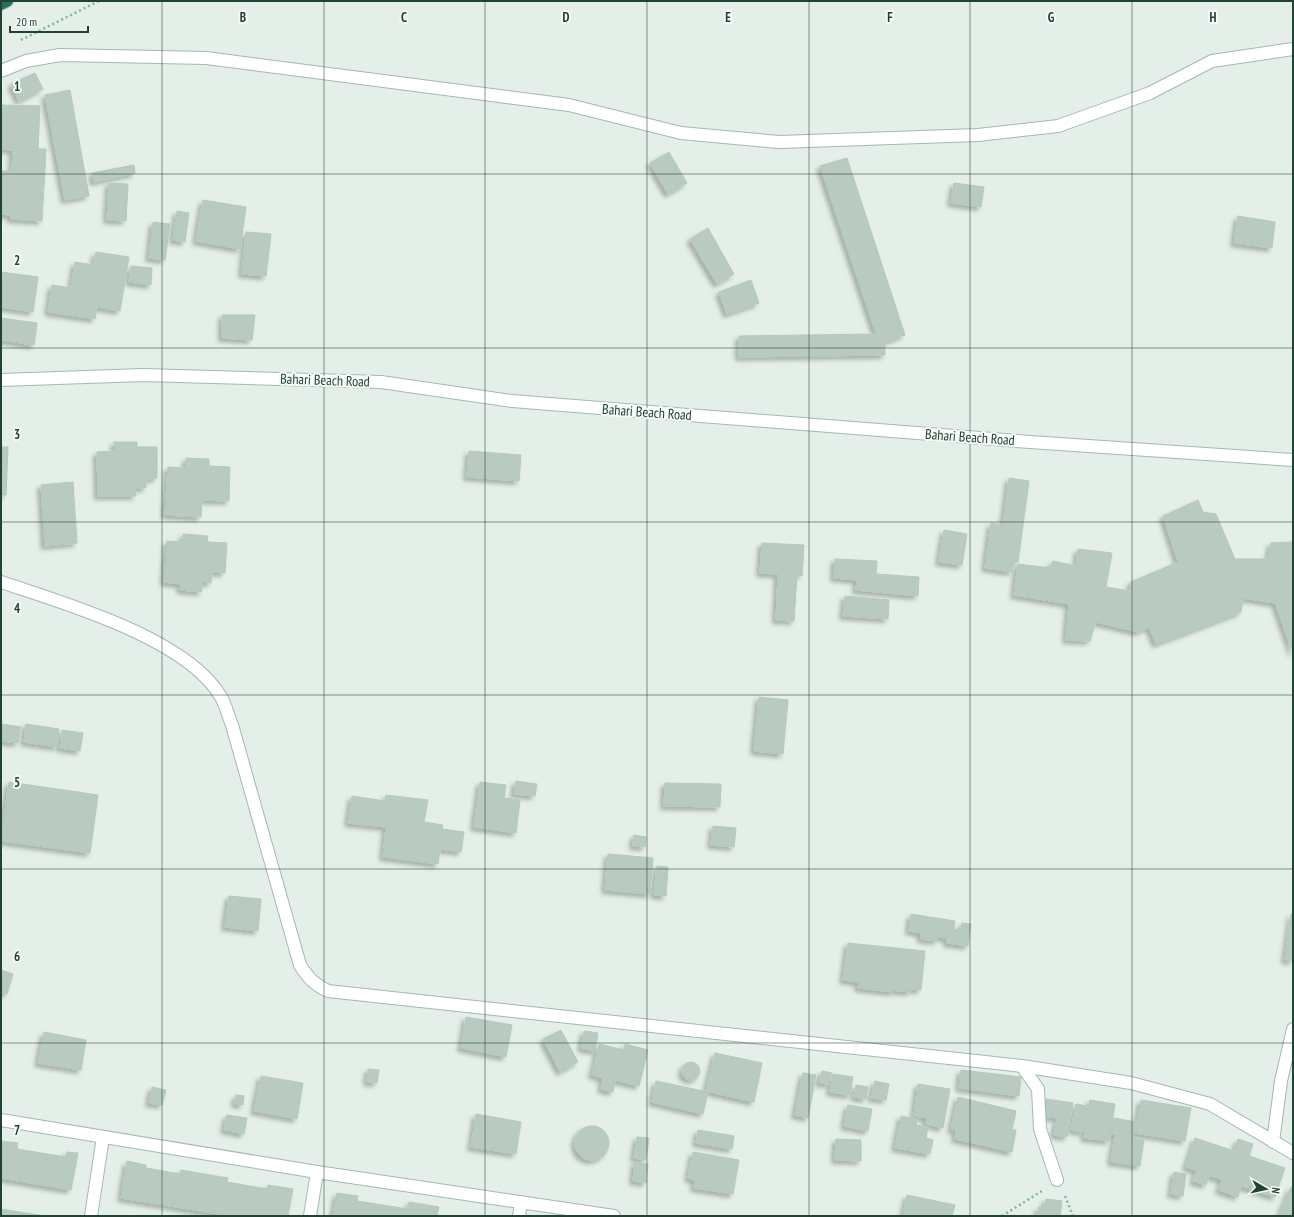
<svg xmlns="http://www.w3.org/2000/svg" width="1294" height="1217" font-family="'PT Sans Narrow',sans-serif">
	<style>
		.building { fill: #b8cac1; stroke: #b5c9be; filter: url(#shadow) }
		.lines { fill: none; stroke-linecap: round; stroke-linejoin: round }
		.lane-casing { stroke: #a5b8af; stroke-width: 14 }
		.street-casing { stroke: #a5b8af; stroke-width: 14 }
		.secondary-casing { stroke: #a1bbaf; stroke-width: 14 }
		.highway-casing { stroke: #c1cac6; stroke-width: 14 }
		.path { stroke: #81b59f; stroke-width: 2.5; stroke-dasharray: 2 3; stroke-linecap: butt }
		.lane { stroke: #fff; stroke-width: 12 }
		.street { stroke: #fff; stroke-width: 12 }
		.secondary { stroke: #fff; stroke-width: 12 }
		.highway { stroke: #29725a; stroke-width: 12 }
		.grid { fill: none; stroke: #214235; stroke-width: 1; stroke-opacity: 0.55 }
		.labels { text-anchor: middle; stroke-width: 4; stroke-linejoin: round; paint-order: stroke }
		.street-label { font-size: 14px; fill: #214235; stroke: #f5faf7 }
		.grid-label { font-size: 13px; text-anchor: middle; font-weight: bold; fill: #214235; stroke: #f5faf7; stroke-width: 4; stroke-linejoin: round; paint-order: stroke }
	</style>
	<defs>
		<filter id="shadow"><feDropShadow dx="-3.5" dy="3.5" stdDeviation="2" flood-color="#0004"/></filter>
	</defs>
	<rect width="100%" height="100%" fill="#e3efe8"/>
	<path class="building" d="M35 73 43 89 19 101 11 84Z
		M70 90 89 196 65 200 45 95Z
		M1 105 40 106 38 149H46L42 221 11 219V215L1 214 2 171H12L13 150 1 149Z
		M669 152 687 183 668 194 650 163Z
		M847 158 905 335 885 342V355L739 357V336L876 334 820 166Z
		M134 165 135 173 94 182 92 173Z
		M109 183 128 184 126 221 107 220Z
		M954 183 984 187 981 207 951 203Z
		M203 200 246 207 240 249 196 241Z
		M177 211 189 213 185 242 173 240Z
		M1238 216 1275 222 1272 248 1234 243Z
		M153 222 170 224 165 260 149 258Z
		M708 228 734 274 717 284 690 239Z
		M246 232 271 234 266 276 242 274Z
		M96 252 129 257 120 311 97 307 95 319 48 312 52 285 71 288 75 262 93 265Z
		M131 266 152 268 151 285 129 282Z
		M1 272 38 277 33 312 1 307Z
		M751 280 759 303 727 314 719 292Z
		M222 315H255L252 340 222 338Z
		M1 318 37 323 34 345 1 340Z
		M114 442H137V447H157V478L146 479V488H135L136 496H98L97 452 115 451Z
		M1 447H8L6 495H1Z
		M469 451 521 455 519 481 467 477Z
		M186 458 209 459V466L230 467 229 501 202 500 201 517 165 515 168 467 186 468Z
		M1009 478 1029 481 1018 562H1014L1012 572 985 568 991 523 1003 525Z
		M73 482 77 543 45 546 41 485Z
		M1198 500 1203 512 1216 514 1235 559H1268L1271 543 1293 542V654L1275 603 1243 598 1241 612 1156 644 1149 627 1138 632 1096 622 1090 641 1066 640 1069 604 1014 595 1018 564 1050 568 1053 561 1076 566 1078 549 1112 553 1106 587 1130 591 1131 582 1178 562 1163 516Z
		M944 530 967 534 962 565 939 562Z
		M183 534 208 536 207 542 227 543 225 573 212 572 211 583 202 582V592L180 590 181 584 164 582 167 541 183 542Z
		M762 543 804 545 802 576 797 575 794 621 776 620 778 574 760 573Z
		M835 559 877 561 876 574 919 577 918 596 856 590 857 580 834 578Z
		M845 596 889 600 888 619 843 616Z
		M759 697 788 700 783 754 754 751Z
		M2 724 21 727 18 743 1 741Z
		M26 724 59 729 57 747 24 742Z
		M62 730 83 733 80 751 60 748Z
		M516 781 537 784 535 796 514 794Z
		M9 782 98 795 90 853 1 841Z
		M480 782 506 785 504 798 520 800 516 833 474 827Z
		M665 783 721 784 720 807 664 806Z
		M386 795 428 800 424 822 443 825 442 829 464 832 461 852 440 849 438 864 383 857 386 827 348 823 352 796 385 801Z
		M713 826 736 828 734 847 711 845Z
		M634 835 646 837 645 847 633 846Z
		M608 854 653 858 650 894 605 890Z
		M657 866 668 867 666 896 654 895Z
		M229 896 261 899 258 931 225 927Z
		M911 914 955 921 954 929 961 930 962 923 971 924 968 946 947 943V938L937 937V941L921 939V933L909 931Z
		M1291 914H1293V961L1285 960Z
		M848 943 925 951 921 990 910 989V992L892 990 893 992 858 988 859 982 843 980Z
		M1 970 13 974 7 994 1 992Z
		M466 1017 512 1025 506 1057 461 1048Z
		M561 1030 578 1062 560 1072 543 1039Z
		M584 1031 598 1033 595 1051 581 1048Z
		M44 1032 86 1040 81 1070 38 1063Z
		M599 1044 624 1050 625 1044 648 1050 639 1086 615 1080 613 1092 601 1089 603 1078 592 1075Z
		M715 1053 762 1063 754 1102 706 1091Z
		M682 1071a9 9 0 1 1 18 0a9 9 0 1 1-18 0Z
		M368 1069 379 1070 377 1083 367 1082Z
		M961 1070 1021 1077 1019 1096 959 1088Z
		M822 1071 832 1073 829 1084 819 1083Z
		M803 1073 816 1075 808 1118 795 1115Z
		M833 1074 853 1077 850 1095 830 1092Z
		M261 1076 303 1083 297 1119 254 1111Z
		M656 1081 708 1092 703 1114 652 1102Z
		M875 1081 889 1084 886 1100 871 1098Z
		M918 1084 950 1089 943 1128 926 1124 927 1118 914 1116Z
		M856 1085 868 1087 866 1099 854 1097Z
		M152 1087 166 1090 162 1105 149 1103Z
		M236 1095 244 1096 243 1105 235 1104Z
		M958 1097 1016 1111 1012 1130H1016L1012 1152 955 1139 956 1131 951 1129Z
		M1046 1099 1073 1103 1070 1120 1043 1116Z
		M1090 1100 1115 1104 1109 1141 1084 1138Z
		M1141 1100 1191 1108 1185 1141 1135 1133Z
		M1076 1104 1087 1106 1083 1132 1071 1130Z
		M848 1105 872 1109 868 1131 844 1126Z
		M476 1114 521 1122 516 1154 471 1147Z
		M227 1115 247 1118 244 1134 224 1130Z
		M901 1116 917 1119 916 1125 928 1127 926 1138 933 1140 930 1154 895 1148Z
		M1114 1118 1136 1122 1133 1137 1111 1134Z
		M1057 1120 1069 1122 1067 1137 1054 1135Z
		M575 1143a17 17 0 1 1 34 0a17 17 0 1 1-34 0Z
		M698 1130 734 1136 732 1149 696 1143Z
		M1115 1135 1144 1140 1140 1166 1111 1162Z
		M637 1137 649 1138 646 1160 634 1158Z
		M1195 1138 1234 1151 1238 1139 1253 1144 1249 1156 1285 1168 1275 1197 1241 1186 1238 1197 1219 1190 1222 1180 1186 1167Z
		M836 1139 861 1140V1161L835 1160Z
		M1 1141 18 1143 17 1149 66 1157 67 1152 78 1153 71 1190 1 1178Z
		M693 1152 739 1160 733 1194 694 1188 695 1180 688 1178Z
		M127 1161 146 1165V1168L180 1174 181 1170 228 1178 227 1182 267 1189 268 1185 293 1189 288 1216H232L121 1198Z
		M635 1162 648 1164 646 1183 633 1181Z
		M1174 1172 1186 1174 1183 1196 1171 1194Z
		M1196 1172 1209 1176 1206 1185 1193 1181Z
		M1291 1187 1293 1188V1216H1279Z
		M337 1193 358 1196 357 1201 408 1209 409 1202 439 1207 437 1215 446 1216H333Z
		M907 1195 955 1205 952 1216H903Z
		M1046 1199 1062 1201 1060 1216H1037L1039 1207 1044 1208Z
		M1 1209 45 1216H1Z"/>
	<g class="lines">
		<g class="lane-casing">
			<path id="lane" d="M1022 1066 1038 1089 1040 1129 1057 1180
				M1 1120 317 1172 614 1216
				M1273 1142 1281 1081 1293 1029
				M91 1216 103 1137
				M310 1216 317 1172
				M519 1216 521 1202"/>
		</g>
		<g class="street-casing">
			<path id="street" d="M1 71 26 61 60 55 206 58 569 105 681 133 779 142 978 135 1058 126 1150 93 1212 61 1293 49
				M1 582C63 603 187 638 221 697 226 705 228 716 232 725L300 965C308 978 315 985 328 991L1022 1066 1131 1083 1210 1104 1293 1153"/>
		</g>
		<g class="secondary-casing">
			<path id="secondary" d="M1 380 143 375 381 382 512 401 1030 442 1293 460"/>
		</g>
		<g class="highway-casing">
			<path id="highway" d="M1 4 7 1"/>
		</g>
		<path class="path" d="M21 40 99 1
			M1065 1196 1073 1216
			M1002 1216 1042 1191"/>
		<use href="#lane" class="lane"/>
		<use href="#street" class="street"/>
		<use href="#secondary" class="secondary"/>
		<use href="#highway" class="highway"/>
	</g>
	<path class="grid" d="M162 1V1216M324 1V1216M485 1V1216M647 1V1216M809 1V1216M970 1V1216M1132 1V1216M1 174H1293M1 348H1293M1 522H1293M1 695H1293M1 869H1293M1 1043H1293"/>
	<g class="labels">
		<g class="street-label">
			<text transform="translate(325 380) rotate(2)" y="5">Bahari Beach Road</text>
			<text transform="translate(647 412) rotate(4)" y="5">Bahari Beach Road</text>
			<text transform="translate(970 437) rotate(4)" y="5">Bahari Beach Road</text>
		</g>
	</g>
	<g class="grid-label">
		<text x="243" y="22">B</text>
		<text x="404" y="22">C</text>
		<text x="566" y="22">D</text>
		<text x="728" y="22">E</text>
		<text x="890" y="22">F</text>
		<text x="1051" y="22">G</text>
		<text x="1213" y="22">H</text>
		<text x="17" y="91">1</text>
		<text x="17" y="265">2</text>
		<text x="17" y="439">3</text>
		<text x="17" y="613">4</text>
		<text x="17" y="787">5</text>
		<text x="17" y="961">6</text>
		<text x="17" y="1135">7</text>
	</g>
	<rect width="1294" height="1217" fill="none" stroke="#214235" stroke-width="4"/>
	<g transform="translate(1266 1189) rotate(99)" stroke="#f5faf7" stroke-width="3" paint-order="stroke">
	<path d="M0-3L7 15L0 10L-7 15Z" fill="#214235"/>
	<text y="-6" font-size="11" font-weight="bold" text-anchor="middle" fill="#214235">N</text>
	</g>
	<path d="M10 26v6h78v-6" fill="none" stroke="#214235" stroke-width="2"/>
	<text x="16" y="26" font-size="12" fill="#214235" stroke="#f5faf7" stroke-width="3" paint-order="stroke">20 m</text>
</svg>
